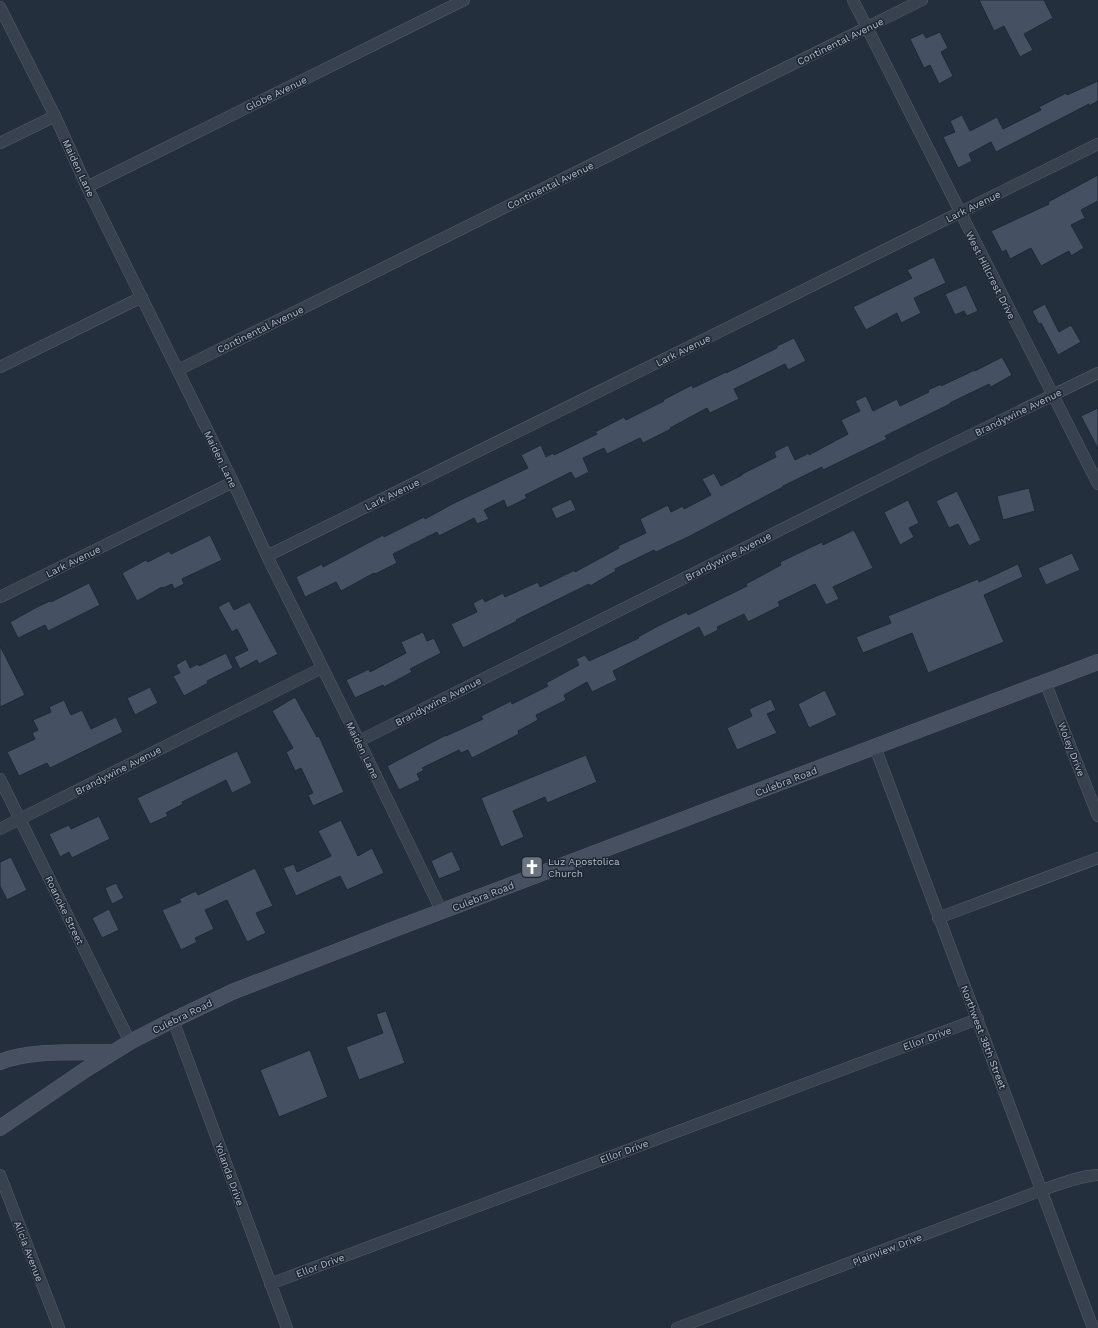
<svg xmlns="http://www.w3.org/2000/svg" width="1098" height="1328" font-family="'Work Sans',sans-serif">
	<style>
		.building { fill: #455162; stroke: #1f2835 }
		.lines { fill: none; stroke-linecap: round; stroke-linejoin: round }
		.street-casing { stroke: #565f6c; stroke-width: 12 }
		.secondary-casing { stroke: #565f6c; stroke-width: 16 }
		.street { stroke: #38414e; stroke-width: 11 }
		.secondary { stroke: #465061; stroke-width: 15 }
		.labels { text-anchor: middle; stroke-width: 3; stroke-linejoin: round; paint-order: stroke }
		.street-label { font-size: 10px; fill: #b4bcc9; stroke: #1d2633 }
		.poi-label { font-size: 10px; fill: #b4bcc9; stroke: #1d2633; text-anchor: start }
	</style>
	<rect width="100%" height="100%" fill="#242f3e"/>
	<path class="building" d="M979 0H1044L1053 18 1024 34 1033 50 1020 57 1004 26 994 31Z
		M940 32 948 48 941 52 953 76 939 84 930 65 924 68 910 39 923 33 926 38Z
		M1098 81V101L1089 106V104L996 152 991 142 969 154 972 161 958 168 943 137 955 132 950 121 962 115 970 131 997 117 1003 129 1041 110 1039 107 1066 93 1067 95Z
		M1098 175V201L1081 210 1085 218 1071 225 1084 248 1071 256 1069 251 1041 266 1031 248 1010 259 1006 250 1002 252 991 231 1049 204 1048 202Z
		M934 257 946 283 914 298 921 313 901 323 897 313 866 330 853 307 912 278 907 270Z
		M966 285 978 311 967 316 964 311 955 315 945 294Z
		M1045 304 1059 332 1071 325 1081 342 1058 355 1041 323 1039 324 1032 311Z
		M794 338 806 361 788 370 785 364 734 389 739 399 710 413 707 408 670 428 671 429 643 443 640 438 607 454 604 448 583 458 589 472 575 479 571 472 525 495 527 498 507 508 504 500 484 510 489 519 477 524 474 518 439 536 437 532 393 554 397 563 375 574 374 573 341 591 336 582 305 597 296 577 322 564 323 567 383 535 384 537 424 517 425 519 454 503 528 468 521 455 541 445 546 457 553 453 554 455 597 434 595 432 624 417 626 420 664 401 663 400 692 385 693 388 726 372V373L777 348V346Z
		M1002 357 1012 375 991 387 989 384 950 403V404L885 436 887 439 823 470 822 467 783 486V487L690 536 656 552 654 550 615 569 616 571 590 586 589 584 516 620 517 621 463 648 451 624 477 612 473 603 483 598 485 602 503 593 505 597 538 582 540 587 575 570V572L619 548 618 546 646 533 640 519 668 505 671 512 683 506 684 509 711 495 702 479 714 473 721 486 742 475V474L776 457 774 452 788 445 795 460 809 453V455L848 434 841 420 860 411 855 401 866 396 873 411 897 399 900 406 929 392 928 390 941 384V386L975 370V371Z
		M1098 408V449L1081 416Z
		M1029 488 1035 511 1003 520 997 496Z
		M957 491 981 540 969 546 958 524 949 528 936 501Z
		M571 499 576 510 556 519 551 508Z
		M908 500 919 523 909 528 914 537 900 545 884 512Z
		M854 530 873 568 833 587 839 599 826 605 815 584 778 602 780 606 748 622 744 614 717 627 718 630 704 637 699 627 613 671 617 680 592 692 587 682 564 695 566 700 536 715 538 720 518 731 519 734 472 758 468 750 461 753 459 750 422 768 424 770 417 774 420 780 399 790 387 766 446 735V736L483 719 481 716 511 701 512 704 548 686 546 683 579 665 576 659 585 655 589 661 639 638 638 637 658 626 687 612 688 615 747 586 746 584 781 565 780 562 822 542 823 545Z
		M210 535 222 560 182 579 184 584 174 589 172 584 163 588 162 587 137 601 122 573 146 560 148 562 169 551 171 554Z
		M1072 553 1080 570 1046 585 1038 568Z
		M1018 564 1023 577 984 595 1004 642 928 673 912 633 863 653 856 637 891 623 888 616 978 579 979 582Z
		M89 583 100 605 48 631 45 625 18 638 10 622 37 607 50 601 51 602Z
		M229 601 234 610 250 602 278 654 259 664 257 660 240 669 234 657 248 650 237 629 232 632 218 607Z
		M423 632 427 641 434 638 441 653 410 669 412 672 384 687 383 685 355 698 346 680 369 669 370 672 406 653 401 642Z
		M0 646 25 695 0 707Z
		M226 653 233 668 207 681 208 683 184 696 173 676 180 673 176 665 186 659 190 668 198 664 199 666Z
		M150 687 158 703 135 715 127 698Z
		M825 690 837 715 809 728 798 704Z
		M295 697 317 737 319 736 344 792 313 806 308 795 313 793 301 768 295 771 286 752 293 748 272 711Z
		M771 699 776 710 767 714 777 733 737 750 727 728 752 716 749 709Z
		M64 700 71 715 82 710 91 729 116 717 123 732 50 768 47 763 19 776 7 752 35 739 32 733 38 730 33 720 51 712 49 707Z
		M237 751 252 783 232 793 226 780 182 802 183 804 166 813 168 816 150 824 137 798Z
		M586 755 597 782 547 803 545 797 513 811 524 837 501 847 481 798Z
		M99 816 110 839 72 858 69 852 60 857 49 834 69 825 71 829Z
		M341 820 358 856 372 848 384 873 347 890 340 876 296 896 283 868 294 864 297 872 331 856 318 831Z
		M452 851 461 870 439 879 431 861Z
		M11 857 27 890 7 900 0 886V862Z
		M255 868 273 906 256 913 266 933 247 942 227 900 205 910 214 929 195 938 197 942 181 950 162 910 181 902 179 899 196 891 198 895Z
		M116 883 124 898 112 904 105 888Z
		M109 909 119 930 102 938 92 918Z
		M386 1011 405 1063 359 1080 346 1047 383 1033 376 1014Z
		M310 1050 328 1097 279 1117 260 1070Z"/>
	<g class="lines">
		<g class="street-casing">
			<path id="street" d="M853 0 1098 484
				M0 7 55 116 87 187 233 482 267 556 359 741 442 912
				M0 143 55 116
				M87 187 464 0
				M0 367 142 297
				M178 370 922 0
				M267 556 1098 144
				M0 597 233 482
				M1045 682 1098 816
				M359 741 928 456 1098 373
				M875 747 1093 1328
				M0 779 130 1042
				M0 829 322 668
				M938 918 1098 858
				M173 1020 287 1328
				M0 1175 59 1328
				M270 1284 978 1019
				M677 1328 1042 1190C1060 1184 1079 1176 1098 1175"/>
		</g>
		<g class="secondary-casing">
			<path id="secondary" d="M0 1062C32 1049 79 1053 114 1052
				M0 1128 85 1070 130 1042 163 1025 232 992 392 930 1098 662"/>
		</g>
		<use href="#street" class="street"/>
		<use href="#secondary" class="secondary"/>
	</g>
	<defs>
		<g id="church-square" transform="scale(1.15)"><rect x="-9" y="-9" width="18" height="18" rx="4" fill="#6b7280" stroke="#1d2633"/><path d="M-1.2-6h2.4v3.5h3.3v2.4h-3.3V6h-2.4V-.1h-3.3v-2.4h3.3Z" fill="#fff"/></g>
	</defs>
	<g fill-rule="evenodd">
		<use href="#church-square" x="532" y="867"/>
	</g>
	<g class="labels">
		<g class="street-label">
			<text transform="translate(840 41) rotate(-26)" y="4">Continental Avenue</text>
			<text transform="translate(276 93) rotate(-26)" y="4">Globe Avenue</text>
			<text transform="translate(79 168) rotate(65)" y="4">Maiden Lane</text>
			<text transform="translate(550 185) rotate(-26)" y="4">Continental Avenue</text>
			<text transform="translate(973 206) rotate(-26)" y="4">Lark Avenue</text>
			<text transform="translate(991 275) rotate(63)" y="4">West Hillcrest Drive</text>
			<text transform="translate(260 329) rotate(-26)" y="4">Continental Avenue</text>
			<text transform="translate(683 350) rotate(-26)" y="4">Lark Avenue</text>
			<text transform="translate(1018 412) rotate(-26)" y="4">Brandywine Avenue</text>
			<text transform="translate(221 459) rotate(64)" y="4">Maiden Lane</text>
			<text transform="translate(392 494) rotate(-26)" y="4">Lark Avenue</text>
			<text transform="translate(728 556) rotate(-27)" y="4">Brandywine Avenue</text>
			<text transform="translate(73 561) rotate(-26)" y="4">Lark Avenue</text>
			<text transform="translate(438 701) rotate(-27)" y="4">Brandywine Avenue</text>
			<text transform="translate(1072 749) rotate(69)" y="4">Woley Drive</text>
			<text transform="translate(363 750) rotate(64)" y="4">Maiden Lane</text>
			<text transform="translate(118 770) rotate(-27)" y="4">Brandywine Avenue</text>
			<text transform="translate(786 781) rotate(-21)" y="4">Culebra Road</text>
			<text transform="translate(483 896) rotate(-21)" y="4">Culebra Road</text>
			<text transform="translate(65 910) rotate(64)" y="4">Roanoke Street</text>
			<text transform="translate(182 1016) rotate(-26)" y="4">Culebra Road</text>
			<text transform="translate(984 1037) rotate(69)" y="4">Northwest 38th Street</text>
			<text transform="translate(927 1038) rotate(-20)" y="4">Ellor Drive</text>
			<text transform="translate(624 1151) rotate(-20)" y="4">Ellor Drive</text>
			<text transform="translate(230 1174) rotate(70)" y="4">Yolanda Drive</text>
			<text transform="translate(887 1249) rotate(-21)" y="4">Plainview Drive</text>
			<text transform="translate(29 1251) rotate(69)" y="4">Alicia Avenue</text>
			<text transform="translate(320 1265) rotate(-20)" y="4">Ellor Drive</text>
		</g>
		<g class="poi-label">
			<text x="548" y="865">Luz Apostolica<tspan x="548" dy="12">Church</tspan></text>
		</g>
	</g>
</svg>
